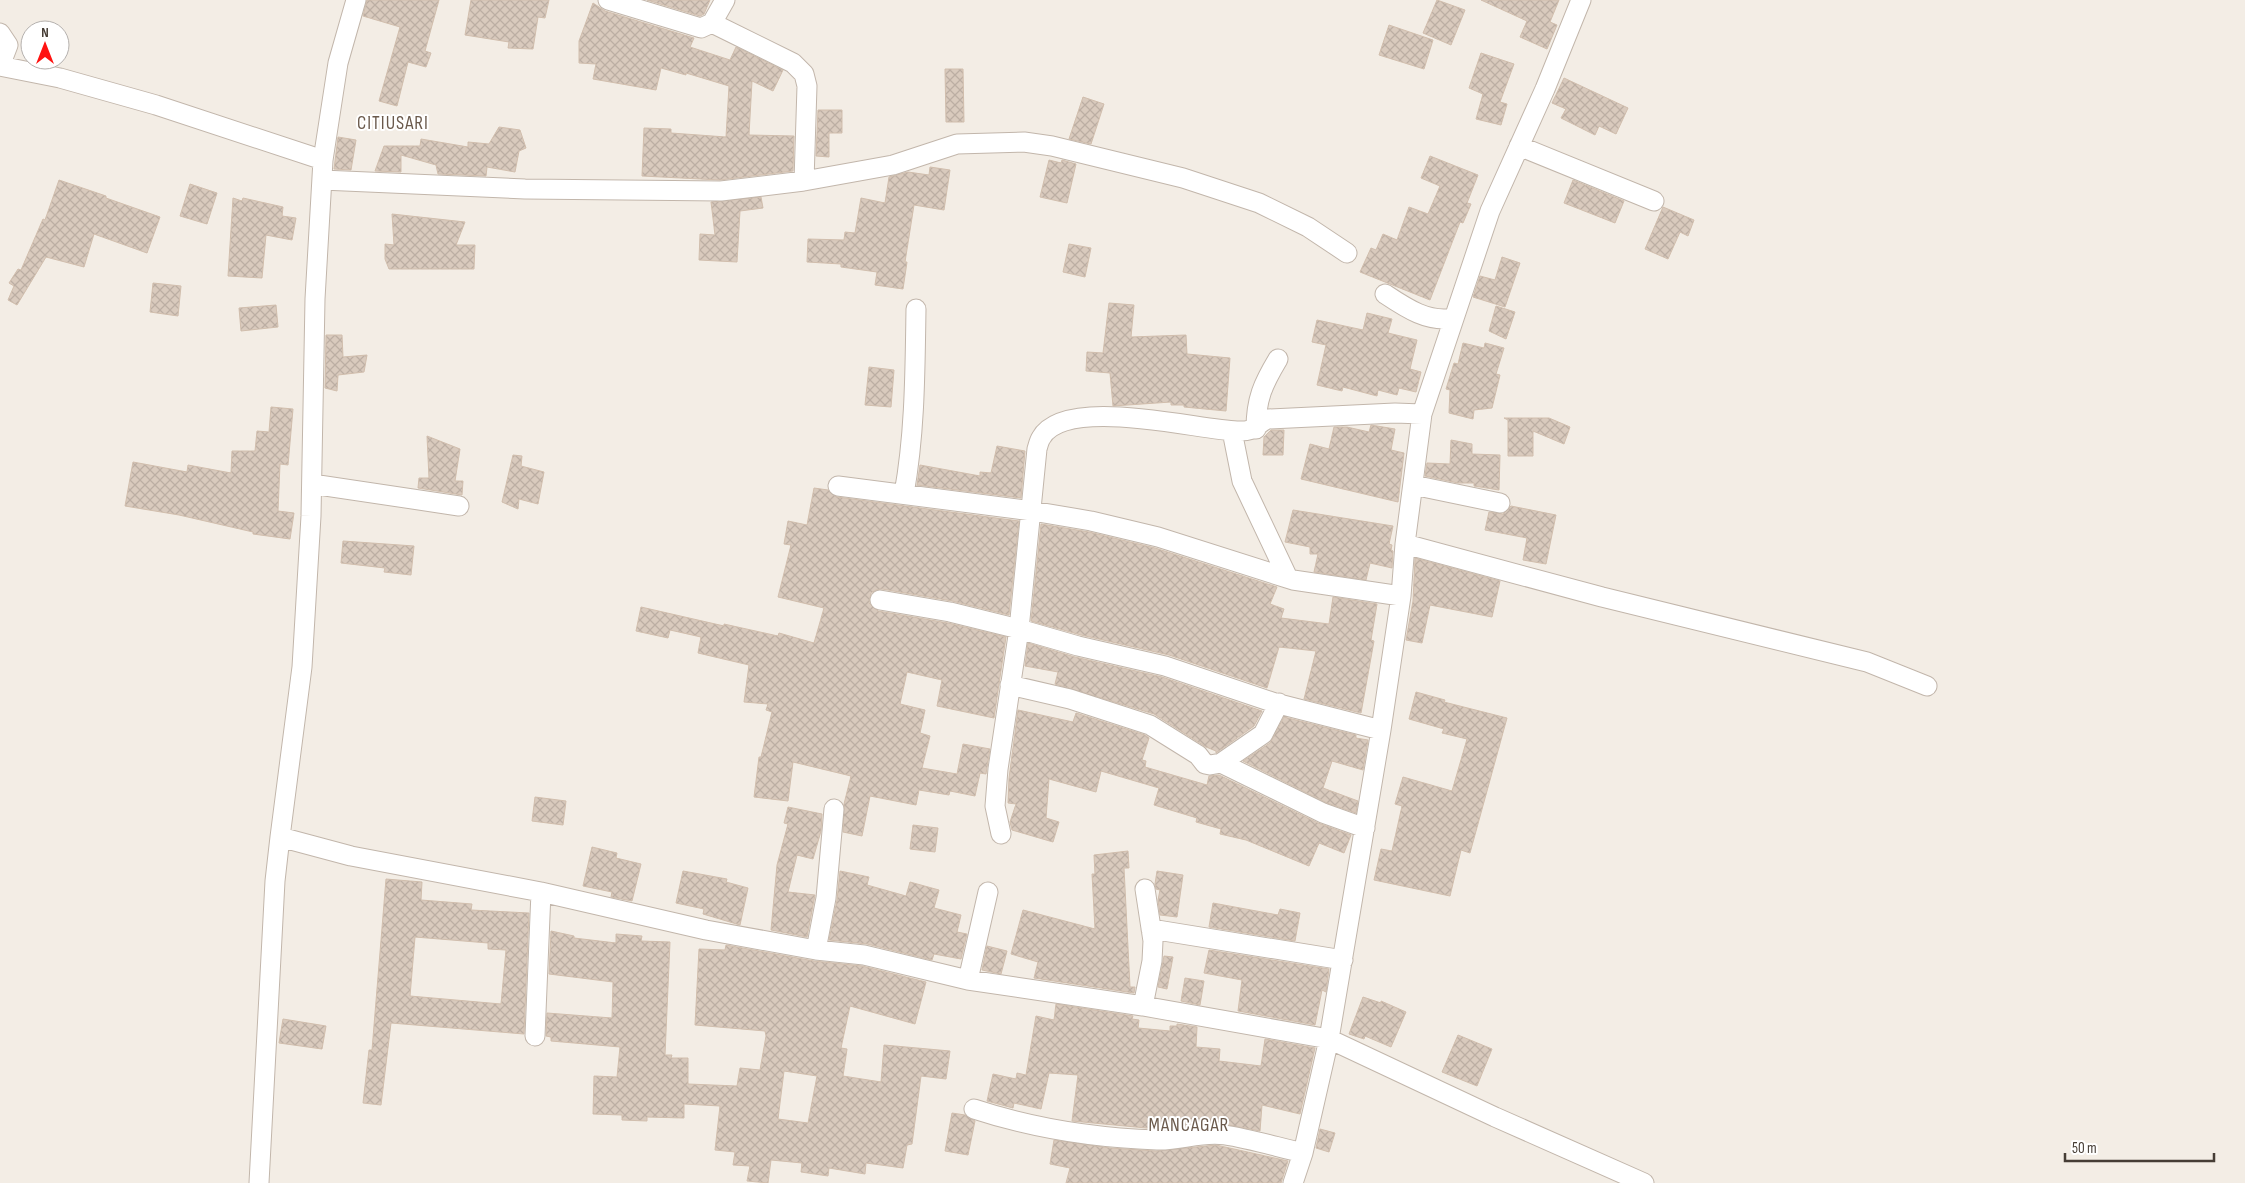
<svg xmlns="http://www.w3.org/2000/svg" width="2245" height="1183" font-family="'Sofia Sans Condensed',sans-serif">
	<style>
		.building { fill: url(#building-cross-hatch); stroke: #d1bead; fill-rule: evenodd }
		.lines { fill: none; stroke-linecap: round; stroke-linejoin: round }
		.minor-casing { stroke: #c2b6ab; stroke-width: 21 }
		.minor { stroke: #fff; stroke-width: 19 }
		.labels { text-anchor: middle; stroke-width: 4; stroke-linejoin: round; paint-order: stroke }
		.quarter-label { font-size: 19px; letter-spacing: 1px; fill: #6a594b; stroke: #fff }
	</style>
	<defs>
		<pattern id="building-cross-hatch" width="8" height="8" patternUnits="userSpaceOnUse" patternTransform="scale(1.25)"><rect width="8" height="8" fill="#d9cabd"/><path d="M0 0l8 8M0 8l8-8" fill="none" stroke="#bcaea3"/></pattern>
	</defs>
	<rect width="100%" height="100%" fill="#f3ede5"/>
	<path class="building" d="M367 0H439L425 51 431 53 426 67 408 62 397 106 379 101 400 27 363 16Z
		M471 0H549L545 18 538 17 533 49 508 48 509 42 465 35Z
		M647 0H710L704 14 700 16Z
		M1437 0 1465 10 1451 45 1423 33Z
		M1481 0H1559L1550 22 1557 25 1547 49 1520 37 1527 21Z
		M593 3 605 11 694 38 690 47 730 60 736 47 783 70 773 91 752 81 749 135 794 136 793 171 720 180 642 176 644 128 671 129V133L726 137 729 86 686 73V75L661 68 656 90 593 79 596 64 579 63V41Z
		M1389 25 1433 40 1424 69 1379 55Z
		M1481 53 1514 64 1500 102 1507 104 1501 125 1476 119 1483 94 1469 88Z
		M945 69H963L964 122H946Z
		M1564 78 1628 108 1616 134 1599 126 1595 135 1561 118 1566 109 1552 103Z
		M1083 97 1104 104 1091 144 1069 139Z
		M818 110H842V133H829V157L816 156Z
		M499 127 520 130 526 148 519 151 515 172 487 167 486 176 438 174 436 165 401 155V172L375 171 384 146H420L421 139 468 147V142L489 144Z
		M338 137 356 140 351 170 334 169Z
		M1430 156 1478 175 1467 203 1471 204 1463 223 1460 222 1430 300 1360 272 1371 248 1376 250 1383 234 1397 240 1409 207 1428 214 1440 186 1421 178Z
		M1049 160 1061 163 1062 160 1076 164 1067 203 1040 197Z
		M930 167 950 170 944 210 914 205 905 262H907L903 289 875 285 877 272 841 267V264L807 262 808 239 844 240 845 232 855 233 861 198 885 203 889 177 908 172 929 175Z
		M59 180 106 196V198L160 217 147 253 94 234 84 267 46 257 17 305 8 300 14 286 9 283 18 269 21 270 43 219 45 220Z
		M1573 180 1624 201 1615 223 1564 203Z
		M190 184 217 193 207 224 180 216Z
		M761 197 763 208 740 211 737 262 699 260 700 234 715 235 711 202Z
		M233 198 242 201 243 198 283 207 282 216 296 218 292 240 266 235 262 278 228 276Z
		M1663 207 1694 220 1688 236 1680 232 1668 259 1645 249Z
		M392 214 465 222 456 245H475L474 269H389L385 259V244L394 245Z
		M1069 244 1091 248 1085 277 1063 272Z
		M1502 257 1520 263 1505 307 1473 297 1480 276 1495 280Z
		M153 283 181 286 178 316 150 312Z
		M1109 303 1134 305 1131 337 1186 335 1187 354 1230 358 1226 411 1184 407V405H1171V402L1113 406 1110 373 1086 371 1087 352 1103 353Z
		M276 305 278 327 241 331 239 308Z
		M1496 306 1515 312 1506 339 1489 331Z
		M1367 313 1392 319 1388 333 1417 340 1410 369 1421 372 1416 392 1399 388 1397 395 1378 390 1377 396 1343 387 1342 391 1317 385 1326 345 1312 342 1317 320 1363 330Z
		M326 335H342L343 357 367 355 364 372 338 375 337 391 325 388Z
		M1463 343 1484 348 1485 343 1504 348 1496 374 1500 375 1492 408 1474 410 1473 419 1449 413 1450 390 1446 389 1454 363 1458 364Z
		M869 367 894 370 891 407 865 405Z
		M271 407 293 409 288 465 280 464 278 511 294 513 290 539 253 534V532L179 515 125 506 133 462 187 472 188 465 231 473 232 451H255L257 431 269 432Z
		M1504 418H1549L1570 427 1564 444 1533 431V456H1508V420Z
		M1371 425 1395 429 1391 450 1404 453 1398 502 1301 479 1310 444 1329 449 1334 427H1347L1369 432Z
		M1271 430H1284L1283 455H1263L1264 437Z
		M427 436 460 449 455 481H463L462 495 418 488 419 478H429Z
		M1451 440 1472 444V454L1500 455 1499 490 1474 486V483H1458L1425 476 1427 463 1450 464Z
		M997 446 1025 451 1021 498 917 485 920 465 980 476V472L991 473Z
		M513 455 522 456 521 466 544 472 538 504 519 499 518 509 502 502Z
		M814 488 828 490 837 497 1019 521 1009 615 952 601 882 589 876 590 871 593 869 603 878 611 948 623 1006 637 994 718 937 706 942 680 907 672 900 704 925 710 920 733 930 736 922 768 957 774 963 744 990 749 986 774 980 773 975 796 950 791 949 795 919 790 916 805 870 796 862 836 843 832 844 804 851 776 793 762 788 801 754 797 759 757H761L772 712 766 710 768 704 744 702 749 665 698 653 701 637 670 630 668 638 636 631 641 607 724 626V624L778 636 779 633 814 643 824 608 778 597 791 545 784 544 788 521 807 525Z
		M1511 506 1556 515 1546 564 1523 560 1527 538 1485 530 1489 512 1503 514Z
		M1293 510 1393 526 1389 544 1392 545 1391 550 1393 551 1392 568 1370 563 1366 580 1314 572 1318 554H1310V547L1285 542Z
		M1041 524 1089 532 1155 548 1277 587 1270 604 1284 609 1281 618 1329 624 1333 597 1377 604 1371 640 1374 641 1361 713 1304 699 1316 651 1279 647 1267 688 1169 655 1081 635 1031 621Z
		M343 541 414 546 411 575 384 572 385 568 341 563Z
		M1415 558 1500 581 1492 617 1430 605 1422 643 1406 640 1413 601Z
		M1028 643 1075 657 1162 677 1262 711 1254 726 1216 753V751L1206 747 1154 714 1055 684 1058 672 1025 666Z
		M1416 692 1445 700 1444 702 1507 718 1470 853 1461 850 1450 896 1374 880 1381 849 1392 851 1402 806 1395 804 1403 777 1452 791 1467 739 1442 733 1444 729 1409 719Z
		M1018 710 1073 722 1076 713 1145 735 1149 738 1142 760 1146 761 1145 767 1207 785 1209 776 1219 775 1318 823 1351 835 1344 853 1319 843 1309 866 1246 840 1220 834 1221 829 1196 822 1197 818 1154 805 1159 788 1101 771 1096 792 1049 779 1046 818 1059 822 1053 842 1012 830 1010 822 1016 804 1008 803 1009 778Z
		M1284 717 1356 735V738L1368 740 1363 770 1332 761 1323 788 1358 801 1356 813 1327 803 1243 761 1270 743Z
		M535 797 566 801 563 825 532 821Z
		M788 807 822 814 821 831 813 859 797 855 788 892 815 895 807 937 771 930 777 865 788 824 784 823Z
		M913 825 938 828 935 852 910 849Z
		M592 847 617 853 616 858 641 864 632 901 611 897 612 892 583 886Z
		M1128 851 1129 868H1124L1130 987H1135L1134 993 1034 978 1038 962 1011 954 1023 910 1095 929 1092 874H1095L1094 855Z
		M683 871 727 879 726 882 748 888 740 925 703 914 704 909 676 903Z
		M840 871 869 877 867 885 906 896 910 882 939 890 934 908 961 915 957 932 967 934 961 959 934 954 932 960 867 944 829 940 837 900Z
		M1157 871 1183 875 1177 917 1160 915 1158 900 1160 890 1156 889 1155 884Z
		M386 879 422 882 421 900 472 904 471 910 529 913 524 1034 391 1023 381 1105 363 1103 369 1050H372ZM415 937 488 943V949L506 950 501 1004 410 996Z
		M1213 903 1278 915 1280 909 1300 913 1295 941 1209 927Z
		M551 931 574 936V938L616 943V934L642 936 641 941 670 942 665 1055H672L671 1058H688V1084L737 1086 740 1068 760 1070 766 1036 765 1031 695 1025 699 949 725 950 726 945 814 961 862 966 926 982 915 1024 850 1006 841 1048 847 1049 843 1076 881 1082 884 1045 950 1051 946 1079 921 1076 912 1144 907 1145 903 1168 866 1163 865 1174 829 1168 828 1176 801 1172 802 1163 771 1160 768 1183 747 1181 750 1166 733 1165 735 1152 715 1150 720 1106 684 1104V1118L647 1117V1121L622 1120V1115L593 1114 594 1076 617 1077 620 1047 551 1041V1037L546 1036 547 1013 612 1018 613 982 549 974ZM784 1071 817 1076 808 1123 778 1119Z
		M987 946 1007 951 1001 974 982 970Z
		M1209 950 1329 969 1326 992 1322 990 1315 1025 1238 1011 1242 980 1204 973Z
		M1164 956 1173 957 1167 989 1158 987Z
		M1185 978 1204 981 1200 1005 1181 1001Z
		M1363 997 1381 1003V1001L1406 1012 1391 1047 1365 1036 1364 1039 1349 1034Z
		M1056 1004 1133 1016 1132 1019 1139 1020 1138 1028 1170 1031V1026H1177V1024L1197 1027 1196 1047 1220 1049 1219 1061 1261 1066 1265 1039 1315 1048 1300 1114 1262 1105 1260 1131 1218 1123 1157 1129 1072 1121 1078 1075 1049 1073 1041 1109 1014 1103 1013 1108 987 1101 993 1074 1016 1079 1017 1073 1026 1075 1036 1016 1054 1020Z
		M283 1019 326 1026 322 1049 279 1043Z
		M1458 1035 1492 1049 1477 1086 1442 1072Z
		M952 1113 965 1115 975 1121 968 1155 945 1151Z
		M1320 1129 1335 1133 1329 1152 1316 1148Z
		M1054 1140 1110 1148 1156 1151 1216 1145 1288 1161 1281 1183H1066L1070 1168 1050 1164Z"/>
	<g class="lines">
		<g class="minor-casing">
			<path id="minor" d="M356 0 338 63 323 160 315 299 311 516 302 667 280 837 351 856 541 892 706 930 816 950 864 955 968 980 1143 1006 1329 1039 1495 1117 1644 1183
				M608 0 701 28 712 23 725 0
				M712 23 793 63 804 74 807 86 804 181
				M0 33 8 45 0 66 60 78 156 105 323 160
				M1519 146 1654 201
				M322 180 525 189 721 191 804 181 893 165 957 144 1024 142 1052 146 1183 178 1259 203 1308 227 1347 253
				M1385 294C1406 308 1428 323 1454 318
				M1256 429C1256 399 1263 384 1278 359
				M1232 431 1242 481 1288 578
				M312 484 459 506
				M1413 485 1500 503
				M838 486 1032 511 1091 521 1158 537 1293 580 1401 596
				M904 494C915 433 915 372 916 309
				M1405 544 1602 597 1867 662 1927 686
				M880 600 950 612 1019 629 1078 646 1165 666 1275 703 1381 730
				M1010 685 1070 699 1150 725 1198 755 1205 764 1210 765 1221 763 1323 813 1365 828
				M1221 763 1263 734 1279 703
				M1001 834 995 806 998 769 1019 629 1037 449C1038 446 1039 441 1041 438 1065 395 1197 430 1237 431 1257 432 1255 424 1268 419L1395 413 1422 414
				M1151 929 1343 960
				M816 950 826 898 834 809
				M968 980 988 892
				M1143 1006 1152 961 1153 941 1145 889
				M535 1036 541 892
				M974 1109C1032 1128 1096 1138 1157 1140 1180 1141 1202 1131 1225 1135 1251 1139 1277 1147 1303 1153
				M259 1183 275 881 280 837
				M1293 1183 1303 1153 1329 1039 1381 730 1401 596 1405 544 1422 414 1490 211 1545 89 1581 0"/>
		</g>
		<use href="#minor" class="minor"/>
	</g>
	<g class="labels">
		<g class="quarter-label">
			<text x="393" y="129">CITIUSARI</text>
			<text x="1189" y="1131">MANCAGAR</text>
		</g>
	</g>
	<g transform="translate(45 45)"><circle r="24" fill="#ffffff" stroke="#b5b1ae"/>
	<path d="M0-4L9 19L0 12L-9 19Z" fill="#ff1311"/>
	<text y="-8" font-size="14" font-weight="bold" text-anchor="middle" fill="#463d35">N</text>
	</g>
	<path d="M2065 1153v8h149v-8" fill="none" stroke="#463d35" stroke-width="2.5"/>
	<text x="2072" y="1153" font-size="15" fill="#463d35" stroke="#ffffff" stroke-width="4" paint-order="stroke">50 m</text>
</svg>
